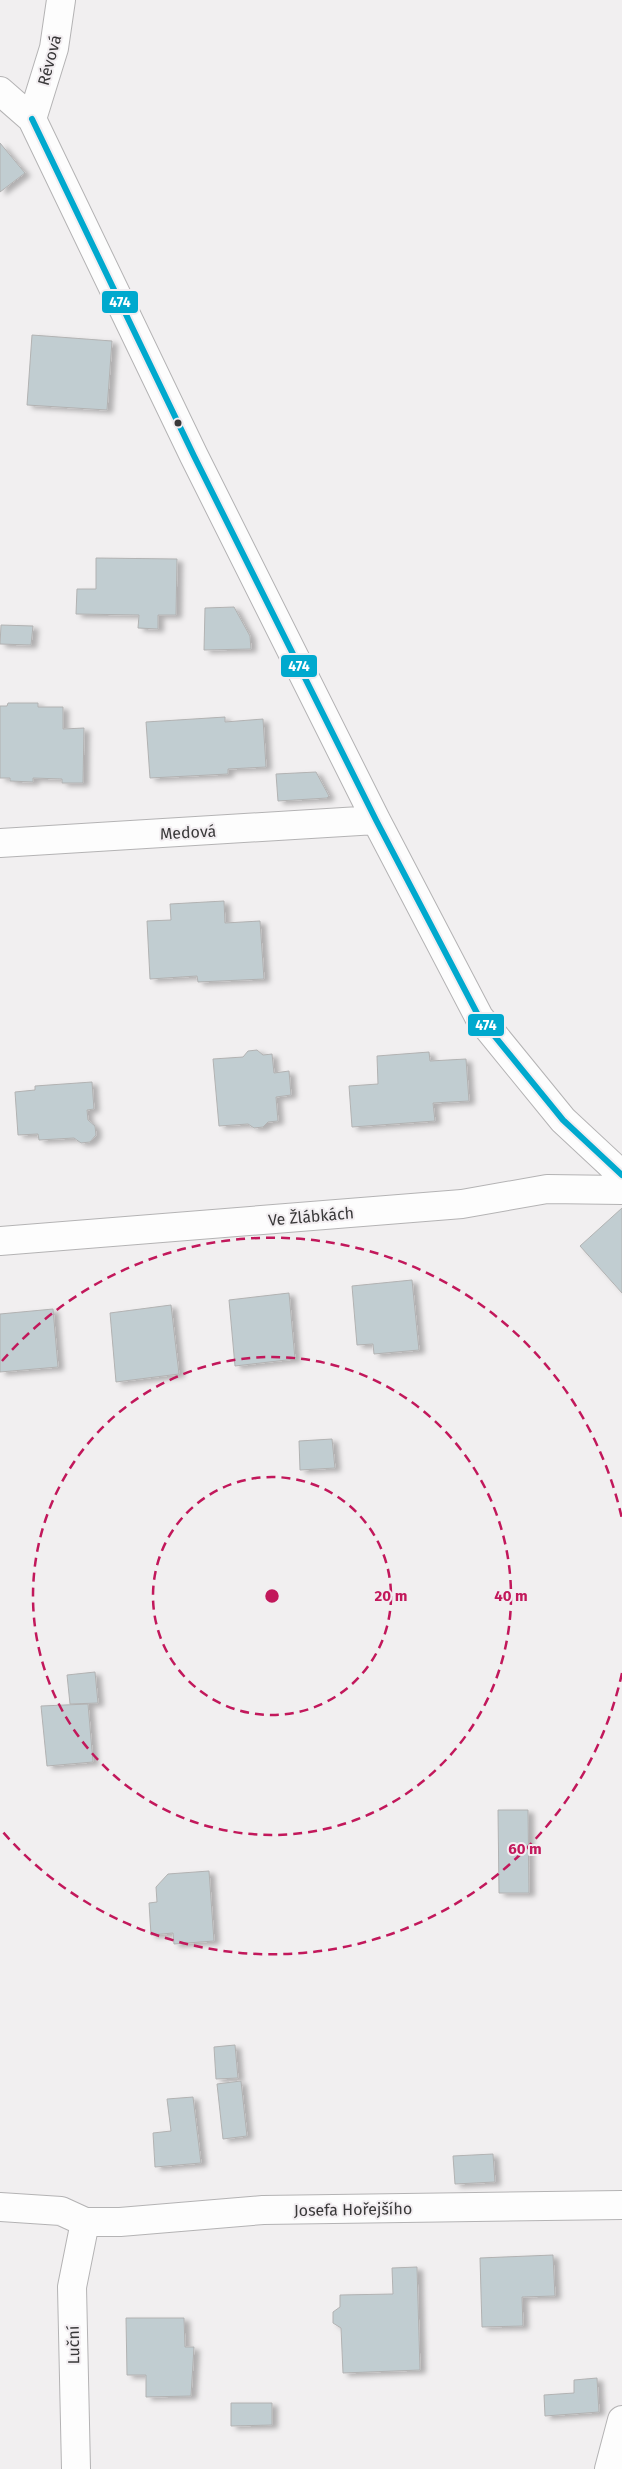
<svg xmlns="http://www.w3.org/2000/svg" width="622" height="2469" font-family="'Fira Sans',sans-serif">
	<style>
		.building { fill: #c1cdd1; stroke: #b2b2b2; filter: url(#shadow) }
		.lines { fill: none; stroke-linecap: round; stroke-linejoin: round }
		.minor-casing { stroke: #b4b3b4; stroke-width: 30 }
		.minor { stroke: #fdfdfd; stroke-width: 28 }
		.bus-1-casing { stroke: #f2eef1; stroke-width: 10 }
		.bus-1 { stroke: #00a9ce; stroke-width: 6 }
		.ring { fill: none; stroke: #c2185b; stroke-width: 2.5; stroke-dasharray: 9 6 }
		.bus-dot { fill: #393839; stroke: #f2eef1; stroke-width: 2 }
		.labels { text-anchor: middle; stroke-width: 4; stroke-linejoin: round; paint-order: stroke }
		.street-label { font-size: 16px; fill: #393839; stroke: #f2eef1 }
		.centre { fill: #c2185b; stroke: #f2eef1; stroke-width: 2.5 }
		.ring-label { font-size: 15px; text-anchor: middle; font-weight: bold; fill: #c2185b; stroke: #f2eef1; stroke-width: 4; stroke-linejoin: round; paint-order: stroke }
		.line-badge { stroke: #f2eef1; stroke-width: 2 }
		.badge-label { font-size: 14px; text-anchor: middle; font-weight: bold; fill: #fff }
	</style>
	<defs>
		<filter id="shadow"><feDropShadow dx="5.5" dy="3" stdDeviation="2.5" flood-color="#0004"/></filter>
	</defs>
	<rect width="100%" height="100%" fill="#f1eff0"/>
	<path class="building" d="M0 143 25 173 0 192Z
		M32 335 112 341 107 410 27 405Z
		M96 558 177 559 176 615H158V629L138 628 139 615 76 614 77 589H96Z
		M234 607 250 636 251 649 204 650 205 608Z
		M1 625 33 626 31 645 0 644Z
		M8 703H38V707H63V729L84 728 83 783H62V779L33 778V782L10 781V778H0V706H7Z
		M225 717V722L263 719 266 767 228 769V774L150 778 146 722Z
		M316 772 329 796 327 798 278 801 276 774Z
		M224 901 225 923 260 921 264 979 198 982 197 976 150 979 147 921 171 920 170 904Z
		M257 1050 263 1055 272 1054 274 1073 289 1071 291 1095 276 1097 278 1121 268 1122 263 1127 254 1128 248 1124 219 1126 213 1059 243 1057 248 1051Z
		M429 1052 430 1061 466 1059 469 1101 433 1103 435 1121 352 1127 349 1086 378 1084 377 1056Z
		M92 1082 94 1109 87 1110 88 1120 95 1126 96 1135 90 1142 81 1143 74 1138 39 1140 38 1134 18 1135 15 1092 35 1090V1086Z
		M622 1208V1293L580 1246Z
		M412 1280 419 1350 374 1354 373 1344 357 1345 352 1286Z
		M289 1293 295 1359 235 1366 229 1300Z
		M171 1305 179 1374 116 1382 110 1313Z
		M53 1309 58 1367 0 1372V1314Z
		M332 1439 335 1468 300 1470 299 1441Z
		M95 1672 98 1703 70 1704 67 1675Z
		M88 1704 93 1762 47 1766 41 1706Z
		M498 1810H528L529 1893H499Z
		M209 1871 214 1941 174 1944 173 1933 151 1935 149 1903 157 1902 156 1887 168 1874Z
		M235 2045 238 2078 216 2079 214 2047Z
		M241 2081 247 2136 223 2139 217 2084Z
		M193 2097 201 2163 155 2167 153 2133 171 2131 167 2099Z
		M493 2154 495 2182 455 2184 453 2156Z
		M553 2255 555 2296 522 2297 523 2326 482 2327 480 2258Z
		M417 2267 420 2370 343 2373 341 2328 333 2323V2312L340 2307V2295L393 2294 392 2268Z
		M126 2318H184L185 2347H194L191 2396 146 2397V2375H127Z
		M597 2378 599 2412 545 2416 544 2395 574 2393V2380Z
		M231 2403H272V2425L231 2426Z"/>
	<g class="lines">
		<g class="minor-casing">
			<path id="minor" d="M0 91 32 119 194 456 376 820 479 1017 563 1120 622 1175
				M32 119 54 48 61 0
				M0 843 376 820
				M0 1241 462 1204 547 1189 622 1190
				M0 2207 61 2211 85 2222
				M85 2222H120L263 2210 622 2205
				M76 2469 72 2287 85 2222
				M609 2469 622 2420"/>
		</g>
		<use href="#minor" class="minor"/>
		<g class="bus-1-casing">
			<path id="bus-1" d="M32 119 194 456 376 820 479 1017 563 1120 622 1175"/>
		</g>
		<use href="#bus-1" class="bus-1"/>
	</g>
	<g class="ring">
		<circle cx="272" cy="1596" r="119"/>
		<circle cx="272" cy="1596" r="239"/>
		<path d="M622 1673A358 358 0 0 1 2 1831M2 1361A358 358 0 0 1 622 1519"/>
	</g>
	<circle class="bus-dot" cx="178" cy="423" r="4.5"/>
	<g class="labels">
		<g class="street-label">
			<text transform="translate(49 60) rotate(-75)" y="6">Révová</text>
			<text transform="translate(188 832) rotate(-3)" y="6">Medová</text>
			<text transform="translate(311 1216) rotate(-5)" y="6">Ve Žlábkách</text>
			<text transform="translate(353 2209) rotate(-1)" y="6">Josefa Hořejšího</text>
			<text transform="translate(73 2345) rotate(-91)" y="6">Luční</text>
		</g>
	</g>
	<circle cx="272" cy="1596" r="8" class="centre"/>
	<g class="ring-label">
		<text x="391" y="1601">20 m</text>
		<text x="511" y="1601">40 m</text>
		<text x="525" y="1854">60 m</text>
	</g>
	<g class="line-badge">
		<rect x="101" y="290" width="38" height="24" rx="5" fill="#00a9ce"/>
		<rect x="280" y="654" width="38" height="24" rx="5" fill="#00a9ce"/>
		<rect x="467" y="1013" width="38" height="24" rx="5" fill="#00a9ce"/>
	</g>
	<g class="badge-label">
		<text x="120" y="307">474</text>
		<text x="299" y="671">474</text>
		<text x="486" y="1030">474</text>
	</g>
</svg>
